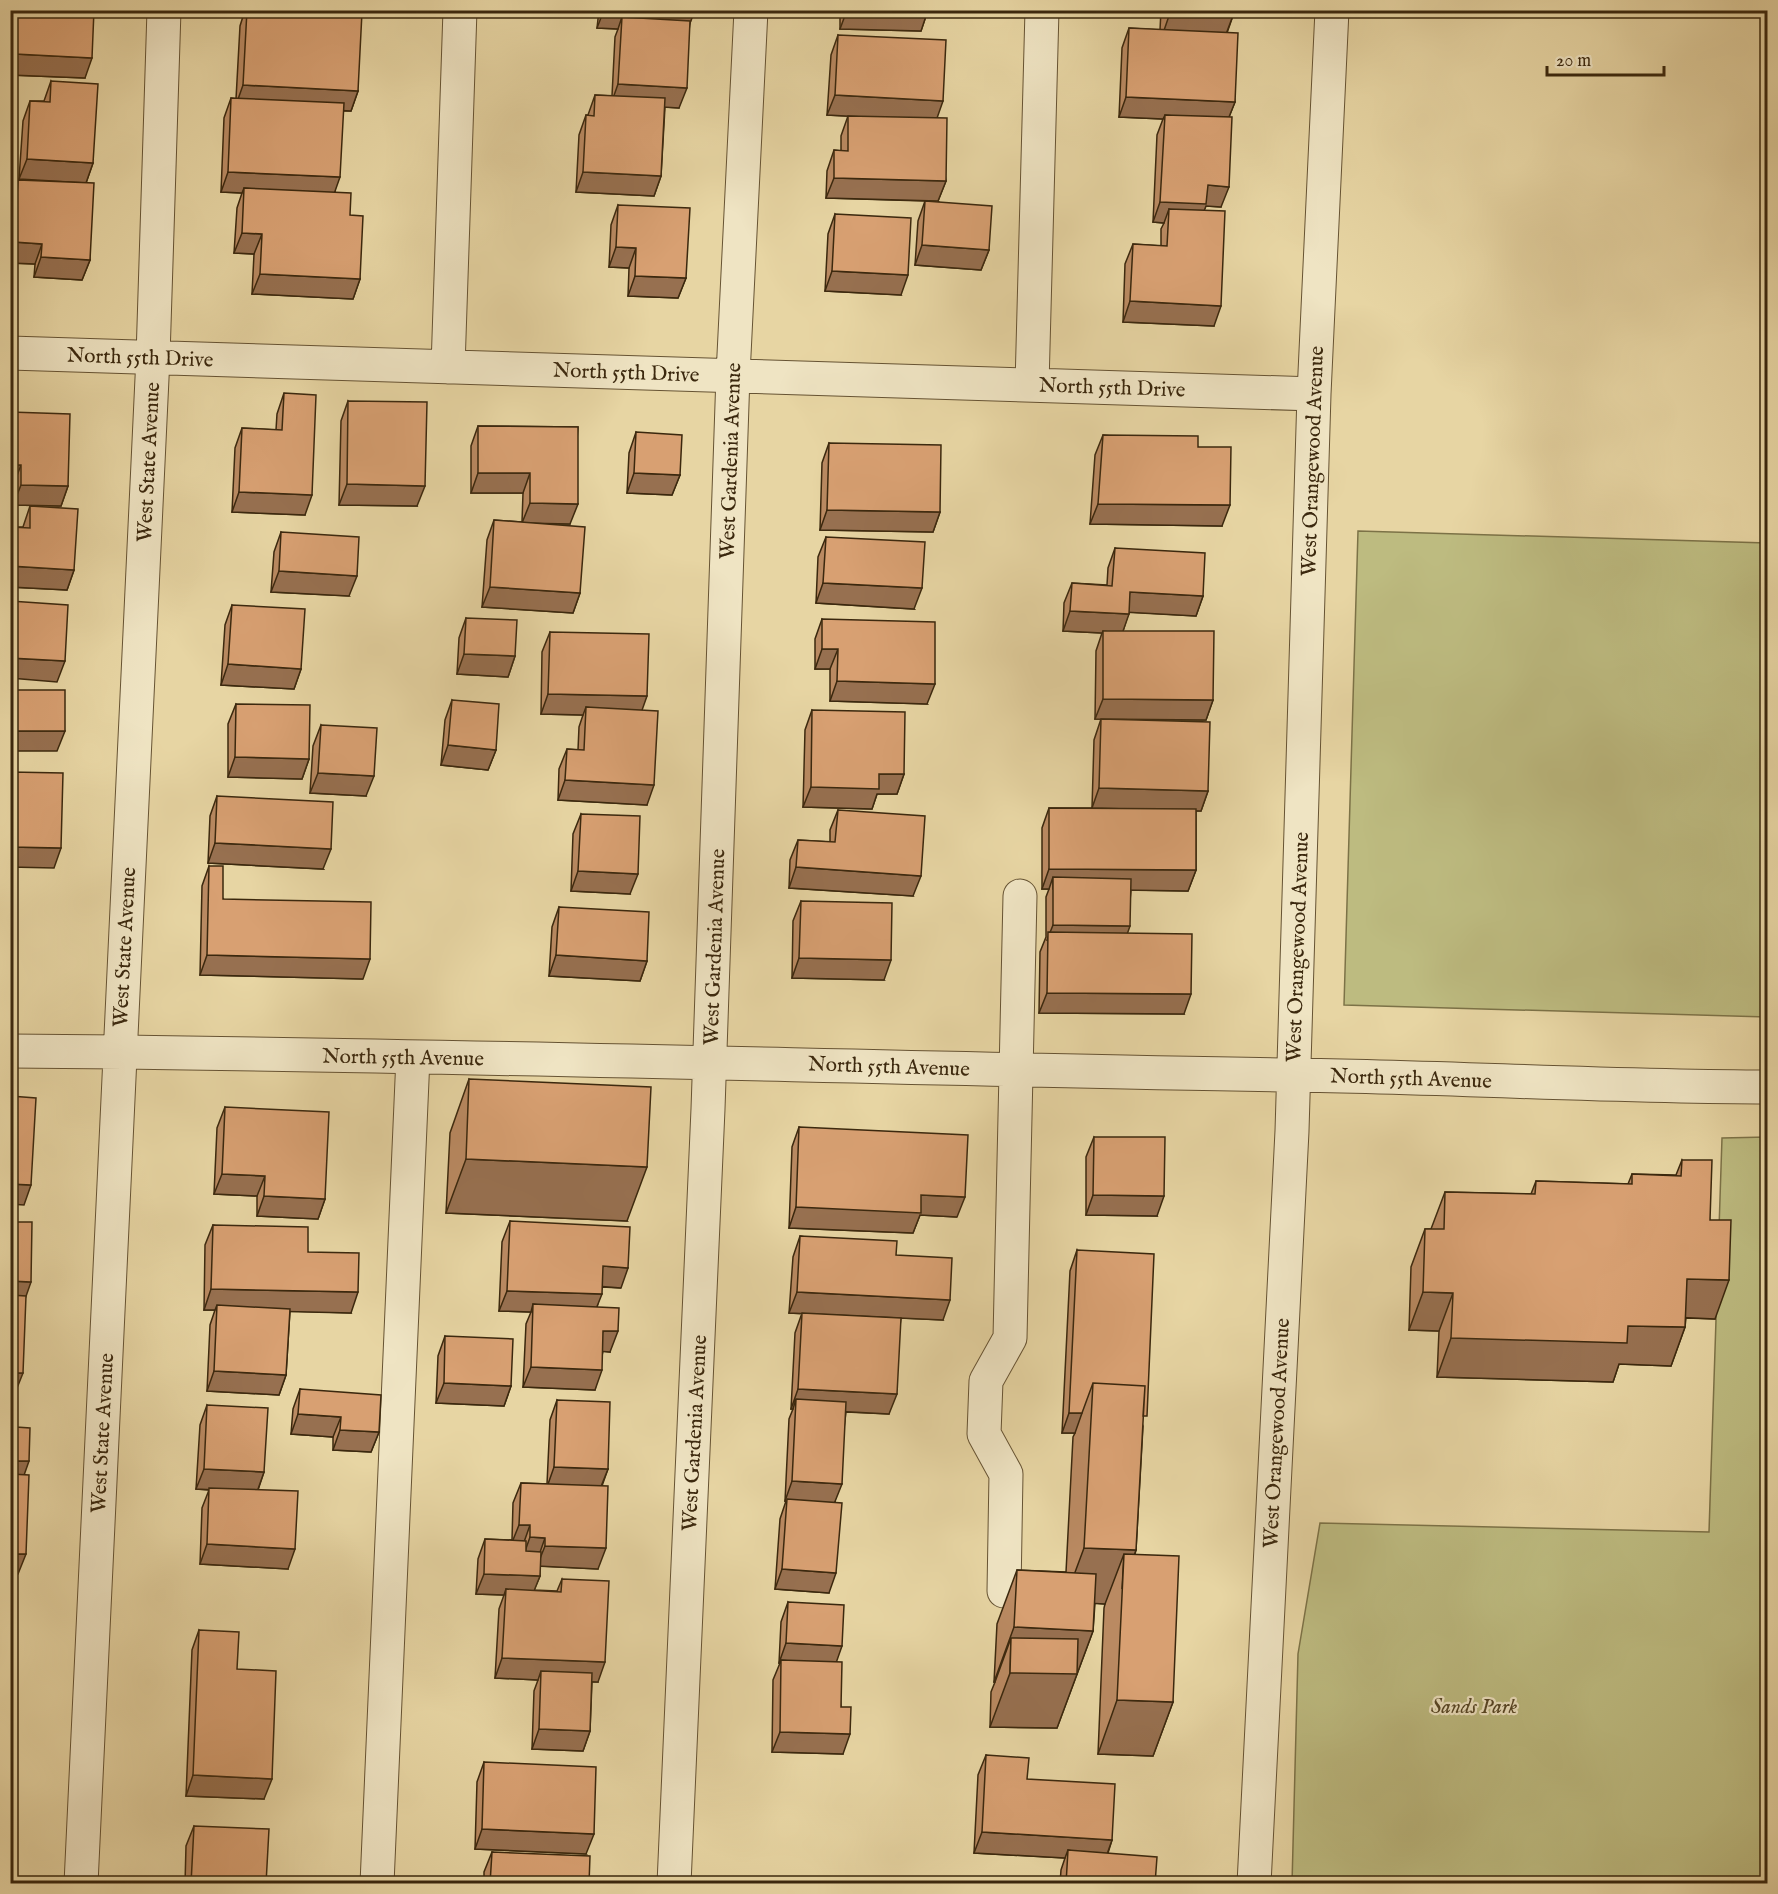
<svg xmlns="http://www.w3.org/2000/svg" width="1778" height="1894" font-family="'IM FELL English',serif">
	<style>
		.green { fill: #bdbb80; stroke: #7c7247; stroke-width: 1.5 }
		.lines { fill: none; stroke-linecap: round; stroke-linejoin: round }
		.minor-casing { stroke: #665333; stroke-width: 35 }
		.minor { stroke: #efe4c3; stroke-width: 33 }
		.wall { fill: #ba8a62; stroke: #3b280e; stroke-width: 1.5 }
		.shaded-wall { fill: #977050; stroke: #3b280e; stroke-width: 1.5 }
		.building { fill: #d8a072; stroke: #3b280e; stroke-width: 1.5 }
		.labels { text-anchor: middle; stroke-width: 4.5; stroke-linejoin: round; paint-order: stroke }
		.street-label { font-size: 21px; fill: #3b280e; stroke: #efe4c3 }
		.park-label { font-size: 21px; font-style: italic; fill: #554525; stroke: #efe4c3 }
	</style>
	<rect width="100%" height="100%" fill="#e7d5a3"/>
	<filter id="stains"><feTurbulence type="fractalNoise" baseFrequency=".00333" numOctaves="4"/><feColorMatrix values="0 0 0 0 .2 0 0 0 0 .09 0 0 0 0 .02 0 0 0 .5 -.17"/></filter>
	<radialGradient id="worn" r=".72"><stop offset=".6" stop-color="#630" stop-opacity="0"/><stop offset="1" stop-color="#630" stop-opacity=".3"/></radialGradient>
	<path class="green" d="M1358 531 1767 543V1017L1344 1005Z
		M1767 1137V1883L1292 1884 1298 1654 1320 1523 1709 1532 1722 1138Z"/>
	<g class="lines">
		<g class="minor-casing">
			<path id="minor" d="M10 353 1314 394
				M448 367 460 10
				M1032 385 1042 10
				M10 1051C437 1054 864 1068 1291 1075 1450 1077 1609 1087 1768 1087
				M1004 1591 1006 1474 984 1434 986 1381 1010 1338 1020 896
				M81 1884 153 357 164 10
				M377 1884 413 1057
				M674 1884 708 1109 733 375 751 10
				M1254 1884 1292 1131 1314 394 1332 10"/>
		</g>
		<use href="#minor" class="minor"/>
	</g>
	<path class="wall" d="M11 10H94L85 78 10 75Z
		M245 10H326L358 91 351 111H343L335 192 350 215 360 279 353 299 252 294 254 254 234 253 237 208 242 193 221 192 224 118 231 98 236 99 240 26Z
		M599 10H694L690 23 679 108 665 107 661 176 654 196 576 192 579 135 586 115H588L595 95 612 96 615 37 618 29 597 28Z
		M840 10H928L921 31 840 29Z
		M1161 10H1235L1227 33 1235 102 1229 117 1221 207 1206 206 1204 210 1214 326 1123 322 1125 264 1133 244 1161 246V229L1164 223 1153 222 1157 135 1163 119 1119 117 1122 48 1129 28 1160 30Z
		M838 35 937 118 946 181 938 201 989 250 981 270 915 265 918 221 925 201 826 198 827 171 834 150 841 151V136L848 116 827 115 831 55Z
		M51 81 93 163 86 183 90 260 82 280 34 277 35 264 10 263V199L18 180 69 182 19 179 23 121 30 101H44Z
		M618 205 686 278 678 298 628 296 629 268 609 267 611 225Z
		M835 214 901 295 825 291 828 234Z
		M284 393 305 515 232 512 235 448 242 428 276 430 277 414Z
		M348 401 417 506 339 505 341 421Z
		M10 412 68 486 61 506 13 505Z
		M478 426 578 427 570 524H546L580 593 573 613 482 607 487 540 494 520 522 522 523 493H471V446Z
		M636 432 680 475 672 495 627 493 629 453Z
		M1103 435 1198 447 1222 526 1090 524 1095 455Z
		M829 443 940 512 933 532 820 530 822 463Z
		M30 506 74 570 67 590 10 587V527H23Z
		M281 532 349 596 271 592 274 552Z
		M826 537 914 609 816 603 818 557Z
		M1115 548 1203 596 1196 616 1129 612 1123 631 1213 700 1206 720H1103L1208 791 1201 811H1196V870L1188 891 1131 890 1127 933 1184 1014 1039 1013 1040 952 1046 937V897L1049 889H1042V828L1049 808H1092L1094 740 1101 719H1095L1096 651 1102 633 1063 631 1064 603 1072 583 1107 585 1108 568Z
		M232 605 301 669 294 689 221 685 225 625Z
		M466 618 515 656 508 677 457 674 459 638Z
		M822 619 927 704 830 701V669H815V639Z
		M550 632 642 710 647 805 558 800 559 769 567 749 578 750 579 727 583 715 541 714 542 652Z
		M452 700 496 750 488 770 441 765 445 720Z
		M236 704 309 759 302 779 228 777V724Z
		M812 710 904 774 897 794H877L872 809 803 807 805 730Z
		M321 725 366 796 310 793 313 746Z
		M217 796 323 869 208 863 210 816Z
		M838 810 913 896 789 888 790 860 798 840 830 842V830Z
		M581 814 630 894 571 891 573 834Z
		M209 866 223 899 363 979 200 975 202 886Z
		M801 901 884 980 792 978 793 921Z
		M559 907 647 961 640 981 549 976 552 927Z
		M469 1079 627 1221 446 1213 450 1133Z
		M225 1107 325 1199 318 1219 257 1216V1196L214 1194 217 1128Z
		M799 1127 957 1217 920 1215 913 1233 789 1228 792 1147Z
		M1094 1137 1157 1216 1086 1215V1157Z
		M1682 1160 1710 1220 1715 1319 1686 1318 1685 1327 1671 1366 1619 1364 1613 1382 1437 1377 1439 1331 1409 1330 1411 1267 1425 1229H1431L1445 1192 1531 1194 1536 1181 1628 1184 1632 1174 1676 1175Z
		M510 1221 621 1288 602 1287 597 1307 610 1352 603 1351 595 1390 523 1387 526 1324 531 1312 499 1311 502 1242Z
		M213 1225 308 1252 351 1313 290 1311 286 1375 279 1395 207 1391 210 1325 215 1310H204L205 1245Z
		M800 1236 896 1255 943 1320 901 1318 889 1414 846 1412 835 1502 829 1593 775 1589 780 1519 786 1501H785L789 1419 793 1409H791L795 1333 802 1313 853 1316 789 1313 793 1257Z
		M1077 1250 1143 1426 1136 1550 1135 1554 1173 1702 1153 1756 1098 1754 1104 1608 1105 1604 1095 1603 1093 1631 1057 1728 990 1727 991 1692 995 1682H994L997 1624 1017 1570 1066 1572 1073 1437 1075 1433H1062L1070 1271Z
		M445 1336 511 1386 504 1406 436 1403 438 1356Z
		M300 1389 379 1432 371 1452 333 1450V1437L291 1434 293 1409Z
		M557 1400 608 1469 602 1486 598 1569 540 1566V1576L534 1590 557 1591 562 1579 598 1682H592L590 1731 583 1751 532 1749 534 1691 538 1680 495 1678 499 1609 504 1595 476 1594 478 1559 485 1539 512 1540 513 1503 521 1483 547 1484 550 1420Z
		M207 1405 264 1472 258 1490 288 1569 200 1564 202 1508 209 1490 196 1489 200 1425Z
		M788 1602 837 1662 841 1707 843 1754 772 1752 773 1680 780 1663H779L781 1622Z
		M199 1630 237 1669 264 1799 186 1796 192 1650Z
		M986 1755 1027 1779 1112 1840 1108 1853 1155 1884H1060L1061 1870 1065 1858 974 1853 978 1775Z
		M484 1762 586 1854 475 1849 477 1782Z
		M194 1826 266 1884H185L186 1846Z
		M492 1852 589 1884H484V1872Z"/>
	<path class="shaded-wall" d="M604 10H649L694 13 686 33 622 17 618 29 597 28Z
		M847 10H928L921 31 840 29Z
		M1171 10H1235L1222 45 1160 42Z
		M15 54 92 58 85 78 10 75V68Z
		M618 84 687 88 679 108 611 104Z
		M243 85 358 91 351 111 236 105Z
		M835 95 943 101 936 121 827 115Z
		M1126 97 1235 102 1227 122 1165 115 1163 119 1119 117Z
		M27 159 93 163 86 183 19 179Z
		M228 172 340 177 333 197 244 188 242 193 221 192Z
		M583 172 661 176 654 196 576 192Z
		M834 178 946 181 938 201 826 198Z
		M1208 185 1229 187 1221 207 1206 206 1199 224 1169 209 1164 223 1153 222 1160 202Z
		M242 233 262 234 254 254 234 253Z
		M14 242 42 244 35 264 10 263V252Z
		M922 245 989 250 981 270 915 265Z
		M616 247 636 248 629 268 609 267Z
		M41 257 90 260 82 280 34 277Z
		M832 271 908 275 901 295 825 291Z
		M260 274 360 279 353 299 252 294Z
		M635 276 686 278 678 298 628 296Z
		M1130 301 1221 306 1214 326 1123 322Z
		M10 465H21L13 486 10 485Z
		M478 473H530L523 493H471Z
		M634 473 680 475 672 495 627 493Z
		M347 484 425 486 417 506 339 505Z
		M21 485 68 486 61 506 13 505Z
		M239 492 312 495 305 515 232 512Z
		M530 503 578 504 570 524 522 523Z
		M1098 504 1230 505 1222 526 1090 524Z
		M827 510 940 512 933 532 820 530Z
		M10 566 74 570 67 590 10 587Z
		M279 571 357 576 349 596 271 592Z
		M823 583 922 588 914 609 816 603Z
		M490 587 580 593 573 613 482 607Z
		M1130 592 1203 596 1196 616 1123 612Z
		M1070 611 1129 614 1122 634 1103 631 1102 633 1063 631Z
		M822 649H838L830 669H815Z
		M464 654 515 656 508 677 457 674Z
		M10 658 65 661 57 682 10 678Z
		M228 664 301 669 294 689 221 685Z
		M837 681 935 684 927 704 830 701Z
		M548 694 647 696 640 716 586 707 583 715 541 714Z
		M1103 699 1213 700 1206 720 1095 719Z
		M11 731H65L57 751H10V733Z
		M448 745 496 750 488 770 441 765Z
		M235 757 309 759 302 779 228 777Z
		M318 773 374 776 366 796 310 793Z
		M879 774H904L897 794H877L872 809 803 807 811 787Z
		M565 780 654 785 647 805 558 800Z
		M1099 788 1208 791 1201 811 1092 808Z
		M215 843 331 849 323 869 208 863Z
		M10 847 61 848 54 868 10 867Z
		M796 867 921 876 913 896 789 888Z
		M1049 869 1196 870 1188 891 1053 889V877L1049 889H1042Z
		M578 871 638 874 630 894 571 891Z
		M1053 925 1130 926 1123 946 1047 940Z
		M207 955 370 959 363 979 200 975Z
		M556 955 647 961 640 981 549 976Z
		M799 958 891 960 884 980 792 978Z
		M1047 993 1191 994 1184 1014 1039 1013Z
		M466 1159 647 1167 627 1221 446 1213Z
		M222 1174 265 1176 257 1196 214 1194Z
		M10 1184 31 1185 24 1205 10 1204Z
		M921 1195 965 1197 957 1217 920 1215 913 1233 789 1228 796 1207Z
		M1093 1195 1164 1196 1157 1216 1086 1215Z
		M264 1196 325 1199 318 1219 257 1216Z
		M603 1266 628 1268 621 1288 596 1286Z
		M1687 1279 1729 1280 1715 1319 1672 1317Z
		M10 1281 31 1282 24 1302 10 1301Z
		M211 1289 358 1292 351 1313 217 1310V1305L215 1310H204Z
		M507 1291 602 1294 594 1314 533 1304 531 1312 499 1311Z
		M797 1292 950 1300 943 1320 789 1313Z
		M1423 1292 1453 1293 1439 1331 1409 1330Z
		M1628 1326 1685 1327 1671 1366 1619 1364 1613 1382 1437 1377 1451 1338Z
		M603 1331H618L610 1352 596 1351Z
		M531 1367 602 1370 595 1390 523 1387Z
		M214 1371 286 1375 279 1395 207 1391Z
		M10 1373H23L15 1393H10Z
		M444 1383 511 1386 504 1406 436 1403Z
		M798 1389 897 1394 889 1414 796 1409V1399L793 1409H791Z
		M1069 1413H1082L1075 1433H1062Z
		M298 1414 341 1417 333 1437 291 1434Z
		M340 1430 379 1432 371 1452 333 1450Z
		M10 1461H29L22 1481H10Z
		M554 1467 608 1469 600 1489 547 1487Z
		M204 1469 264 1472 257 1492 196 1489Z
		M792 1481 842 1484 834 1504 785 1501Z
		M519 1525H530L523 1545H511Z
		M530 1537 545 1538 538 1558 523 1557Z
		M207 1544 295 1549 288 1569 200 1564Z
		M545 1546 606 1548 598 1569 537 1566Z
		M1084 1548 1136 1550 1122 1589 1124 1554 1105 1604 1064 1602Z
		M10 1554H26L18 1574H10Z
		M782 1569 836 1573 829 1593 775 1589Z
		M484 1574 540 1576 532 1596 506 1589 504 1595 476 1594Z
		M1014 1627 1093 1631 1057 1728 990 1727 1010 1673 1011 1638 995 1682H994Z
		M786 1643 842 1646 835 1666 781 1660 780 1663H779Z
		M502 1658 605 1662 598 1682 541 1680V1671L538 1680 495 1678Z
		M1117 1700 1173 1702 1153 1756 1098 1754Z
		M539 1729 590 1731 583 1751 532 1749Z
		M780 1732 850 1734 843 1754 772 1752Z
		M193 1775 272 1779 264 1799 186 1796Z
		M482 1829 594 1834 586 1854 475 1849Z
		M982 1832 1112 1840 1105 1860 1068 1850 1065 1858 974 1853Z"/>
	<path class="building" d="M17 10H94L92 58 15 54Z
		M247 10H326L362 12 358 91 243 85Z
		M649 10H694V13Z
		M622 17 690 21 687 88 618 84Z
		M1129 28 1238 33 1235 102 1126 97Z
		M838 35 946 40 943 101 835 95Z
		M51 81 98 84 93 163 27 159 30 101 50 102Z
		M595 95 665 98 661 176 583 172 586 115 594 116Z
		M231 98 344 103 340 177 228 172Z
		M1165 115 1232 117 1229 187 1208 185 1206 204 1160 202Z
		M848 116 947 118 946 181 834 178V150L848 151Z
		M18 180 94 183 90 260 41 257 42 244 14 242Z
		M244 188 351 193 350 215 363 216 360 279 260 274 262 234 242 233Z
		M925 201 992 206 989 250 922 245Z
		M618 205 690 208 686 278 635 276 636 248 616 247Z
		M1169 209 1225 211 1221 306 1130 301 1133 244 1167 246Z
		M835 214 911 218 908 275 832 271Z
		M284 393 316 395 312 495 239 492 242 428 282 430Z
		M348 401 427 402 425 486 347 484Z
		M10 412 70 414 68 486 21 485V465H10Z
		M478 426 578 427V504L530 503V473H478Z
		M636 432 682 435 680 475 634 473Z
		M1103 435 1198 436V447H1231L1230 505 1098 504Z
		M829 443 941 445 940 512 827 510Z
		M30 506 78 509 74 570 10 566V527L30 528Z
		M494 520 585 527 580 593 490 587Z
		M281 532 359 537 357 576 279 571Z
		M826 537 925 542 922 588 823 583Z
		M1115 548 1205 553 1203 596 1130 592 1129 614 1070 611 1072 583 1112 586Z
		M10 601 68 605 65 661 10 658Z
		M232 605 305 609 301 669 228 664Z
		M466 618 517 620 515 656 464 654Z
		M822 619 935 622V684L837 681 838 649H822Z
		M1103 631H1214L1213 700 1103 699Z
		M550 632 649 634 647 696 548 694Z
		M10 690H65V731H11Z
		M452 700 499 704 496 750 448 745Z
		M236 704 310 705 309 759 235 757Z
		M586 707 658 711 654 785 565 780 567 749 584 750Z
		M812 710 905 712 904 774H879V789L811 787Z
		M1101 719 1210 722 1208 791 1099 788Z
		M321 725 377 728 374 776 318 773Z
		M10 772 63 773 61 848 10 847Z
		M217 796 333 802 331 849 215 843Z
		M1049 808 1196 809V870L1049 869Z
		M838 810 925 816 921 876 796 867 798 840 835 842Z
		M581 814 640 816 638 874 578 871Z
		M209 866H223V899L371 902 370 959 207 955Z
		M1053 877 1131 879 1130 926 1053 925Z
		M801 901 892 903 891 960 799 958Z
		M559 907 649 912 647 961 556 955Z
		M1048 932 1192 934 1191 994 1047 993Z
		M469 1079 651 1087 647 1167 466 1159Z
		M10 1096 36 1098 31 1185 10 1184Z
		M225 1107 329 1112 325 1199 264 1196 265 1176 222 1174Z
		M799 1127 968 1135 965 1197 921 1195V1213L796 1207Z
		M1094 1137H1165L1164 1196 1093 1195Z
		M1682 1160H1712L1710 1220H1731L1729 1280 1687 1279 1685 1327 1628 1326 1627 1343 1451 1338 1453 1293 1423 1292 1425 1229H1444L1445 1192 1535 1194 1536 1181 1632 1184V1174L1681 1176Z
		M510 1221 630 1227 628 1268 603 1266 602 1294 507 1291Z
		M10 1222H32L31 1282 10 1281Z
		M213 1225 308 1227V1252L359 1253 358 1292 211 1289Z
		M800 1236 897 1241 896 1255 952 1258 950 1300 797 1292Z
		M1077 1250 1154 1254 1147 1416H1143L1145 1386 1093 1383 1082 1413H1069Z
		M10 1295 26 1296 23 1373H10Z
		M533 1304 619 1308 618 1331H603L602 1370 531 1367Z
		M217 1305 290 1309 286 1375 214 1371Z
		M802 1313 901 1318 897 1394 798 1389Z
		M445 1336 513 1339 511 1386 444 1383Z
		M1093 1383 1145 1386 1136 1550 1084 1548Z
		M300 1389 381 1395 379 1432 340 1430 341 1417 298 1414Z
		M796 1399 846 1402 842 1484 792 1481Z
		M557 1400 610 1402 608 1469 554 1467Z
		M10 1404H17L16 1427 30 1428 29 1461H10Z
		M207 1405 268 1408 264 1472 204 1469Z
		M10 1474 29 1475 26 1554H10Z
		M521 1483 608 1486 606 1548 545 1546V1538L530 1537V1525H519Z
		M209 1488 298 1491 295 1549 207 1544Z
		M787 1499 842 1503 836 1573 782 1569Z
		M485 1539 526 1541V1551L541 1552 540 1576 484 1574Z
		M1124 1554 1179 1556 1173 1702 1117 1700Z
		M10 1565H13L12 1627H10Z
		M1017 1570 1096 1574 1093 1631 1014 1627Z
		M562 1579 609 1581 605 1662 502 1658 506 1589 561 1592Z
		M788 1602 844 1605 842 1646 786 1643Z
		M199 1630 239 1632 237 1669 276 1671 272 1779 193 1775Z
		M1011 1638 1078 1639 1077 1674 1010 1673Z
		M10 1655H13L11 1691H10Z
		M781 1660 842 1662 841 1707H851L850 1734 780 1732Z
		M541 1671 592 1673 590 1731 539 1729Z
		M986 1755 1029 1758 1027 1779 1115 1784 1112 1840 982 1832Z
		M484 1762 596 1767 594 1834 482 1829Z
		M194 1826 269 1829 266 1884H191Z
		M1068 1850 1157 1857 1155 1884H1066Z
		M492 1852 590 1856 589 1884H490Z"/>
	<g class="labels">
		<g class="street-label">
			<text transform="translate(140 357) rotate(2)" y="7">North 55th Drive</text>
			<text transform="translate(626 372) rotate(2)" y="7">North 55th Drive</text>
			<text transform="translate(1112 387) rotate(2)" y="7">North 55th Drive</text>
			<text transform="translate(730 461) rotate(-88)" y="7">West Gardenia Avenue</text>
			<text transform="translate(1312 461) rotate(-88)" y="7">West Orangewood Avenue</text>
			<text transform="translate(148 462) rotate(-87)" y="7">West State Avenue</text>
			<text transform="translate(124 947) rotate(-87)" y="7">West State Avenue</text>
			<text transform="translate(714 947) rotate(-88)" y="7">West Gardenia Avenue</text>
			<text transform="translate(1297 947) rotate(-88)" y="7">West Orangewood Avenue</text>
			<text transform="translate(403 1057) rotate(1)" y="7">North 55th Avenue</text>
			<text transform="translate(889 1066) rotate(2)" y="7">North 55th Avenue</text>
			<text transform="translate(1411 1078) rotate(2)" y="7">North 55th Avenue</text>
			<text transform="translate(102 1433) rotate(-87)" y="7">West State Avenue</text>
			<text transform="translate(694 1433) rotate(-87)" y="7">West Gardenia Avenue</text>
			<text transform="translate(1276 1433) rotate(-87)" y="7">West Orangewood Avenue</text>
		</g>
		<g class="park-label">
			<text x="1474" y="1713">Sands Park</text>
		</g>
	</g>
	<rect width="1778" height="1894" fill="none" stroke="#e7d5a3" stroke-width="36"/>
	<rect x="12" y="12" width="1754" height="1870" fill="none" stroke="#3b280e" stroke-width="3"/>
	<rect x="18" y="18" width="1742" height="1858" fill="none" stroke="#3b280e" stroke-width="1.5"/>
	<path d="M1547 66v9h117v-9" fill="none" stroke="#3b280e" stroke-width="3"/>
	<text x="1556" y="66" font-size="18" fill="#3b280e" stroke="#efe4c3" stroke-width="4.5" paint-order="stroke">20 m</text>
	<rect width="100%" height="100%" filter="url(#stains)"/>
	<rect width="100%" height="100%" fill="url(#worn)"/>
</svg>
